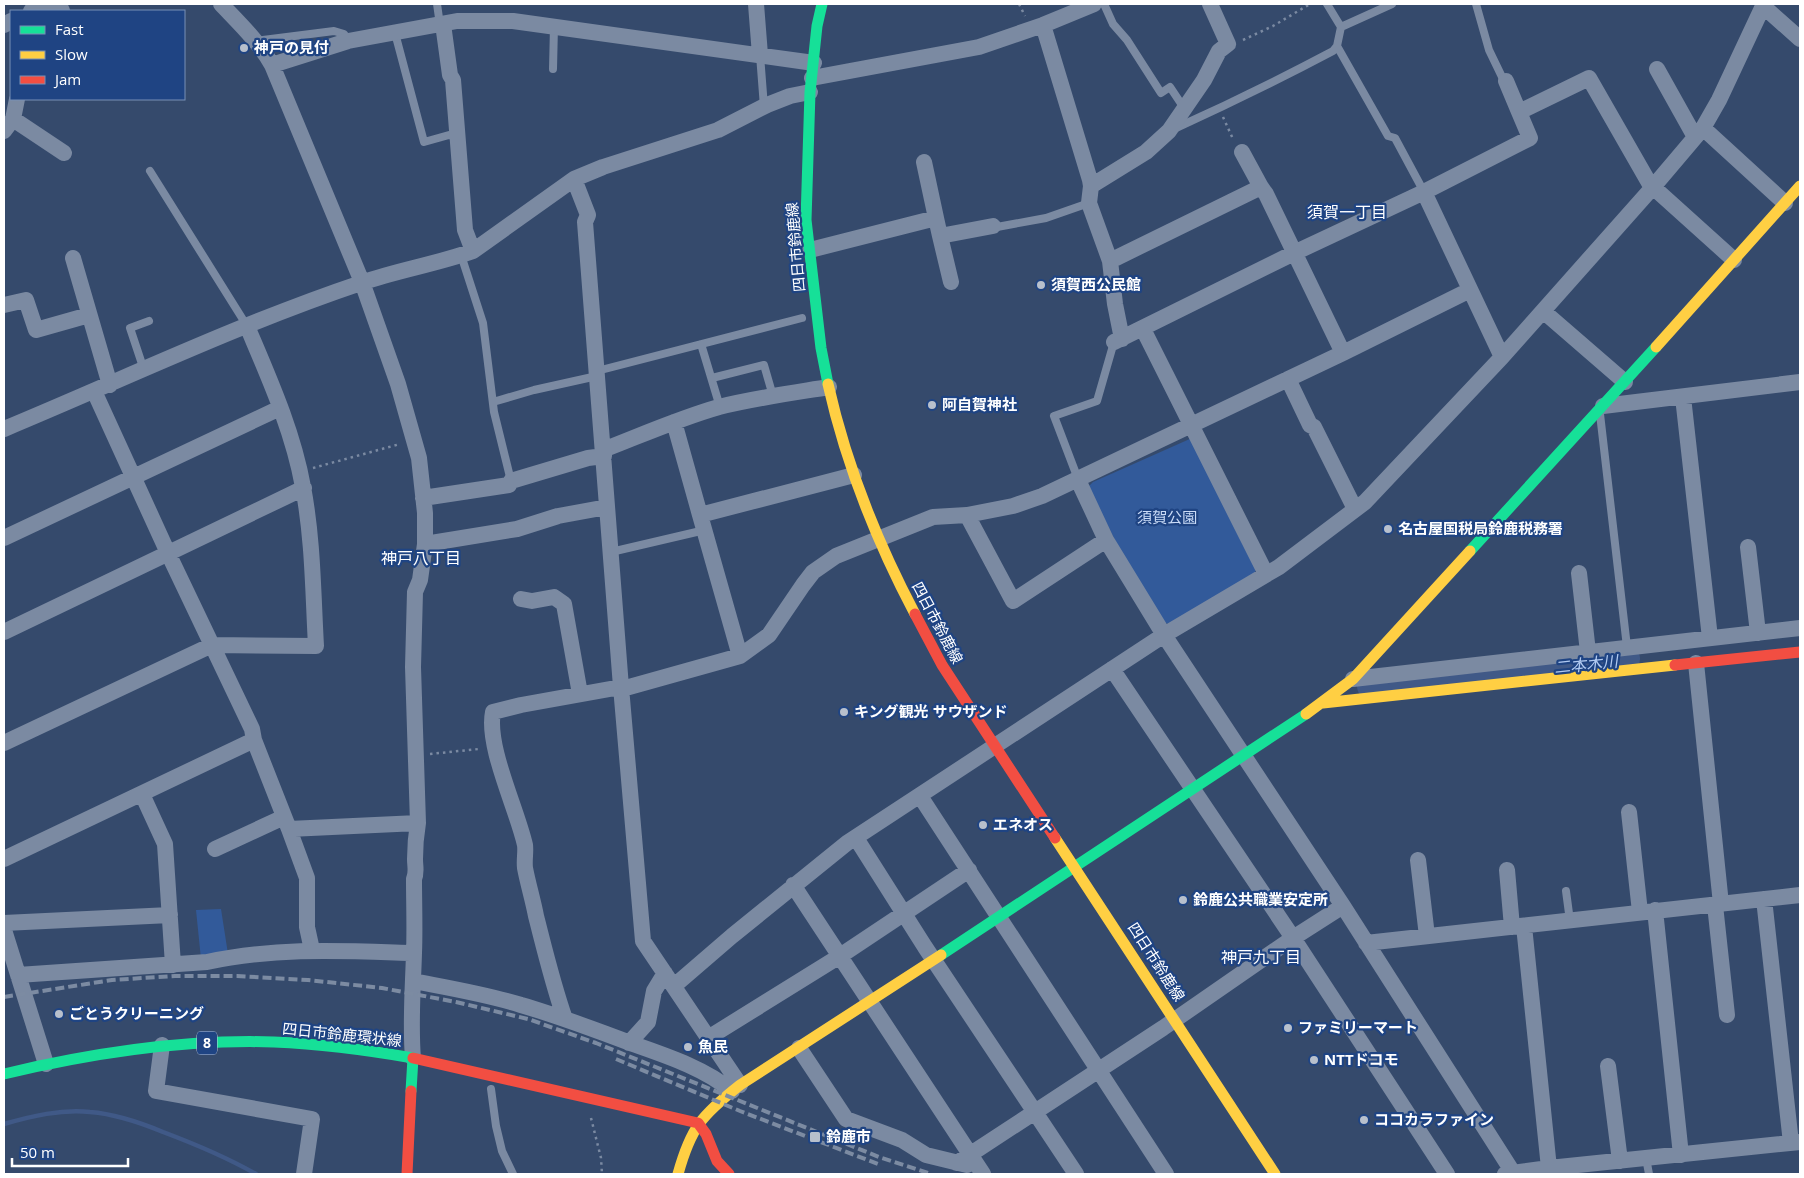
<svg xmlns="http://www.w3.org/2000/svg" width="1804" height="1178" font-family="'Open Sans','Noto Sans JP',sans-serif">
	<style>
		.green { fill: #325a9a }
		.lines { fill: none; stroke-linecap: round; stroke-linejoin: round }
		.stream { stroke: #405987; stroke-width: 4.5 }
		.river { stroke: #405987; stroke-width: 28 }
		.path { stroke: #7b8aa2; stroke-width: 2.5; stroke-dasharray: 2.5 4; stroke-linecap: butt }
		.lane { stroke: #7b8aa2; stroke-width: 8 }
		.street { stroke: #7b8aa2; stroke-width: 16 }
		.fast { stroke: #16e098; stroke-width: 11 }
		.slow { stroke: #ffcf43; stroke-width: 11 }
		.jam { stroke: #f24e42; stroke-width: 11 }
		.rail { stroke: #7c8ba2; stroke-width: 4; stroke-dasharray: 9 4; stroke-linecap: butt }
		.poi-dot { fill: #b8c0cc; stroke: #1f4483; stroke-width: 2 }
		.labels { text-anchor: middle; stroke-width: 4.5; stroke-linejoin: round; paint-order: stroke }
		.shield { fill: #1f4483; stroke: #bcc7da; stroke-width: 1 }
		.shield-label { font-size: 14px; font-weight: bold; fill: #fff }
		.poi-label { font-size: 15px; font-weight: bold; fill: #fff; stroke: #1f4483; text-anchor: start }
		.street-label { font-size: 15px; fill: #fff; stroke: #1f4483 }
		.park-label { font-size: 15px; fill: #cadbf7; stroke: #1f4483 }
		.neighbourhood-label { font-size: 16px; fill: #fff; stroke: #1f4483 }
		.water-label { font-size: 16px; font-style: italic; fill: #b1caf1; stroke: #1f4483 }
	</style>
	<rect width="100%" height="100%" fill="#354a6c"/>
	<path class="green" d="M1192 438 1256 569 1254 576 1172 624 1163 623 1120 550 1088 487 1093 482Z
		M221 909 228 954 201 959 196 910Z"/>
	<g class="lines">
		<path class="stream" d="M4 1124C32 1116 61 1109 90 1112 116 1114 139 1122 163 1132 195 1144 226 1157 256 1174"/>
		<path class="river" d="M1371 686 1626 659"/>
		<path class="path" d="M1019 4 1025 16
			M1243 40 1273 26 1310 4
			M1223 117 1233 139
			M313 468 400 444
			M430 754 479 749
			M591 1118 601 1158 602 1174"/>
		<path class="lane" d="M437 4 440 25
			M1104 4 1113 24 1127 40 1161 93 1170 87 1184 108
			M1327 4 1341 27 1337 46 1388 136 1395 138 1424 192
			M1476 4 1489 50 1503 79 1506 81
			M1341 27 1392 4
			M395 33 424 142 449 135 457 136
			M255 41 334 31 344 34 348 41
			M760 55 764 107
			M553 69 554 26
			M1176 128C1229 104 1282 78 1333 51L1337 46
			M150 171 247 326
			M993 226 997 227 1046 218 1089 203
			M461 255 483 323 494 412 511 481
			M701 344 720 407
			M144 370 130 328 149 321
			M597 371 802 318
			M712 378 764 365 773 396
			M493 402 534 390 597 376
			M1600 414 1627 647
			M1078 479 1054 416 1097 401 1114 342
			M611 552 705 530
			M1566 891 1570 921
			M491 1089 496 1126 502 1151 513 1174
			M1646 1158 1649 1174"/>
		<path class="street" d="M59 4 62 11
			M221 4C239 23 259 42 272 65L362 282 398 384 419 458 425 513V544L420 580 415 592 413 667 418 823C416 835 415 847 415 859 415 867 417 872 414 879 414 904 415 929 414 953 413 988 410 1023 413 1058
			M756 4 760 55
			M1763 6 1800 39
			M31 11 48 4
			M443 24 450 75 453 80 465 230 473 251
			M4 25 11 21
			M1043 25 1090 180 1091 186 1089 203 1110 261 1115 304 1122 339
			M272 65 348 41 457 21H513L814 63
			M1657 69 1695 137
			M812 78 979 47 1043 25 1094 4
			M1506 81 1519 112
			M13 119 64 153
			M1703 128 1785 203
			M4 131 13 119 17 99
			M1242 152 1261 187
			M924 162 936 218
			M574 179 588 215 585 222 621 687 643 941 740 1085
			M1091 186 1146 152 1169 131 1204 80 1219 51 1228 44 1210 4
			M1653 187 1734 260
			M1424 192 1502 357
			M940 236 951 282
			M810 250 936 218 940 236 993 226
			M73 258 110 385
			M1110 261 1261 187 1266 194 1343 353
			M4 305 26 300 36 330 89 315
			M1543 311 1625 382
			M1143 329 1266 574
			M1114 342 1294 253 1424 192 1530 138 1519 112 1589 78 1652 188
			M1288 379 1310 425 1314 427 1355 509
			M94 391 168 553 252 729 254 740 289 829 418 823
			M1683 397 1710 638
			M1603 406 1800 382
			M674 422 700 515 854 475
			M4 429C122 380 239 324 361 283 398 270 437 264 473 251L574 179 603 167 718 130 767 105 790 96 810 92
			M603 450C642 435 680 418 719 407 755 398 792 393 829 387
			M1078 480 1106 540 1164 635 1343 906 1514 1174
			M423 498 509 485 511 481 588 458 604 456
			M700 515 740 656
			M967 515 1013 601 1106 540
			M4 538 280 408
			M425 544 517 529 558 516 607 507
			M1748 547 1758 633
			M1579 573 1588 652
			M521 599 532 601 554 597 564 604 580 694
			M4 632 304 488
			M1696 663 1721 904
			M1112 669 1293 938 1447 1174
			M1353 679 1800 628
			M622 689 740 656 769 635 803 585 813 572 836 556 933 517 967 515 1013 506 1042 496 1343 353 1470 290
			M4 743 212 645 316 646C313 593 313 539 303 487 293 431 269 378 247 326
			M142 794 165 844 173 965
			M920 796 1166 1174
			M1629 812 1640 912
			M289 829 307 878V927L312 950
			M856 838 925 947 1076 1174
			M215 849 284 817
			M4 859 254 740
			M1418 860 1427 936
			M1507 870 1512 927
			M793 885 983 1174
			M1764 899 1791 1143
			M1715 905 1727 1015
			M1655 910 1681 1155
			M4 923 170 915
			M1524 926 1549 1168
			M4 930 46 1064
			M1366 943 1800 895
			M18 975 207 962C275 947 345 951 414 953
			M413 981C449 988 486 994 521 1005 559 1016 596 1030 633 1044 667 1056 704 1068 732 1091
			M674 986 732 936 847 843 1164 635 1279 567 1365 502 1502 357 1653 187 1703 128 1719 100 1764 4
			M565 1019C553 985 545 951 536 916 533 900 528 884 525 868 524 860 526 852 525 845 517 809 486 746 493 712L521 705 621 687
			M708 1038 840 956 969 870
			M629 1043 648 1022 654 991 665 973
			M162 1045 156 1091 312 1119 304 1174
			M799 1048 846 1119 902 1140 926 1155 967 1165
			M1608 1066 1620 1161
			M957 1163 1163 1028 1293 938 1343 906
			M1505 1174 1549 1168 1800 1142"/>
		<path class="fast" d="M822 4 817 26 810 92 806 220 821 348 828 384
			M1470 551 1656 347
			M941 955 1306 714
			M4 1074C92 1053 183 1039 274 1042 321 1044 367 1050 413 1058L411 1091"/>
		<path class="slow" d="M1656 347 1800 186
			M828 384C846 464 877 542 915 614
			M1323 703 1675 665
			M1306 714 1353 679 1470 551
			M1055 838 1275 1174
			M678 1174C691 1127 702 1115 740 1085L941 955"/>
		<path class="jam" d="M915 614 942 665 1055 838
			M1675 665 1800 652
			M413 1058 698 1123 706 1134 717 1161 729 1174
			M407 1174 411 1091"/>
		<path class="rail" d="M4 997 112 980 175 976H237L308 980 382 988 456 1002 528 1019 596 1043 879 1157 931 1174
			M616 1059 740 1111 878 1164"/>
	</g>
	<g class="poi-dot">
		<circle cx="244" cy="48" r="5"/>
		<circle cx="1041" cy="285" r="5"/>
		<circle cx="932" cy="405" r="5"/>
		<circle cx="1388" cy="529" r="5"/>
		<circle cx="844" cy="712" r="5"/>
		<circle cx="983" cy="825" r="5"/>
		<circle cx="1183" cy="900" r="5"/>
		<circle cx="59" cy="1014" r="5"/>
		<circle cx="1288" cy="1028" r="5"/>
		<circle cx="688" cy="1047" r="5"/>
		<circle cx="1314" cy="1060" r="5"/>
		<circle cx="1364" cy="1120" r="5"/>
		<rect x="809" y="1131" width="12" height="12" rx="2.5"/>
	</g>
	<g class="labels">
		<rect class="shield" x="197" y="1031.5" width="20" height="23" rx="4"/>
		<g class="shield-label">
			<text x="207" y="1048">8</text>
		</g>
		<g class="poi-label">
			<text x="254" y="53">神戸の見付</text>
			<text x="1051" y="290">須賀西公民館</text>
			<text x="942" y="410">阿自賀神社</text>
			<text x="1398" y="534">名古屋国税局鈴鹿税務署</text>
			<text x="854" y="717">キング観光 サウザンド</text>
			<text x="993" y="830">エネオス</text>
			<text x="1193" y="905">鈴鹿公共職業安定所</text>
			<text x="69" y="1019">ごとうクリーニング</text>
			<text x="1298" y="1033">ファミリーマート</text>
			<text x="698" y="1052">魚民</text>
			<text x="1324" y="1065">NTTドコモ</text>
			<text x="1374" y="1125">ココカラファイン</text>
			<text x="826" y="1142">鈴鹿市</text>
		</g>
		<g class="street-label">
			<text transform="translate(796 247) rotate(-95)" y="5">四日市鈴鹿線</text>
			<text transform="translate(937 623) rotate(62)" y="5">四日市鈴鹿線</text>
			<text transform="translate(1156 962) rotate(57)" y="5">四日市鈴鹿線</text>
			<text transform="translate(342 1035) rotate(6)" y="5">四日市鈴鹿環状線</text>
		</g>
		<g class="park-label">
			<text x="1167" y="523">須賀公園</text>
		</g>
		<g class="neighbourhood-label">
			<text x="1347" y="218">須賀一丁目</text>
			<text x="421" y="564">神戸八丁目</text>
			<text x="1261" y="963">神戸九丁目</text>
		</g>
		<g class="water-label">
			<text transform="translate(1586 664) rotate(-6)" y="6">二本木川</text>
		</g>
	</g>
	<rect width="1804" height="1178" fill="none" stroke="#ffffff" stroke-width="10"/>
	<rect x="10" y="10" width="175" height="90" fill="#1f4483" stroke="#798fb5"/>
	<rect x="20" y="26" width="25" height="8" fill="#16e098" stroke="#798fb5"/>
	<text x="55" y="35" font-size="15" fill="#ffffff">Fast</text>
	<rect x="20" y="51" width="25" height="8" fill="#ffcf43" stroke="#798fb5"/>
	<text x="55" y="60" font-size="15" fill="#ffffff">Slow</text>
	<rect x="20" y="76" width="25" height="8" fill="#f24e42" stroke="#798fb5"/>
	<text x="55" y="85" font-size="15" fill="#ffffff">Jam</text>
	<path d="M12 1158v8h116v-8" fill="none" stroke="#ffffff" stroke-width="2.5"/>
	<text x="20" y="1158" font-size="15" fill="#ffffff" stroke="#1f4483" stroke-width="4" paint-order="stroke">50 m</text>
</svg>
